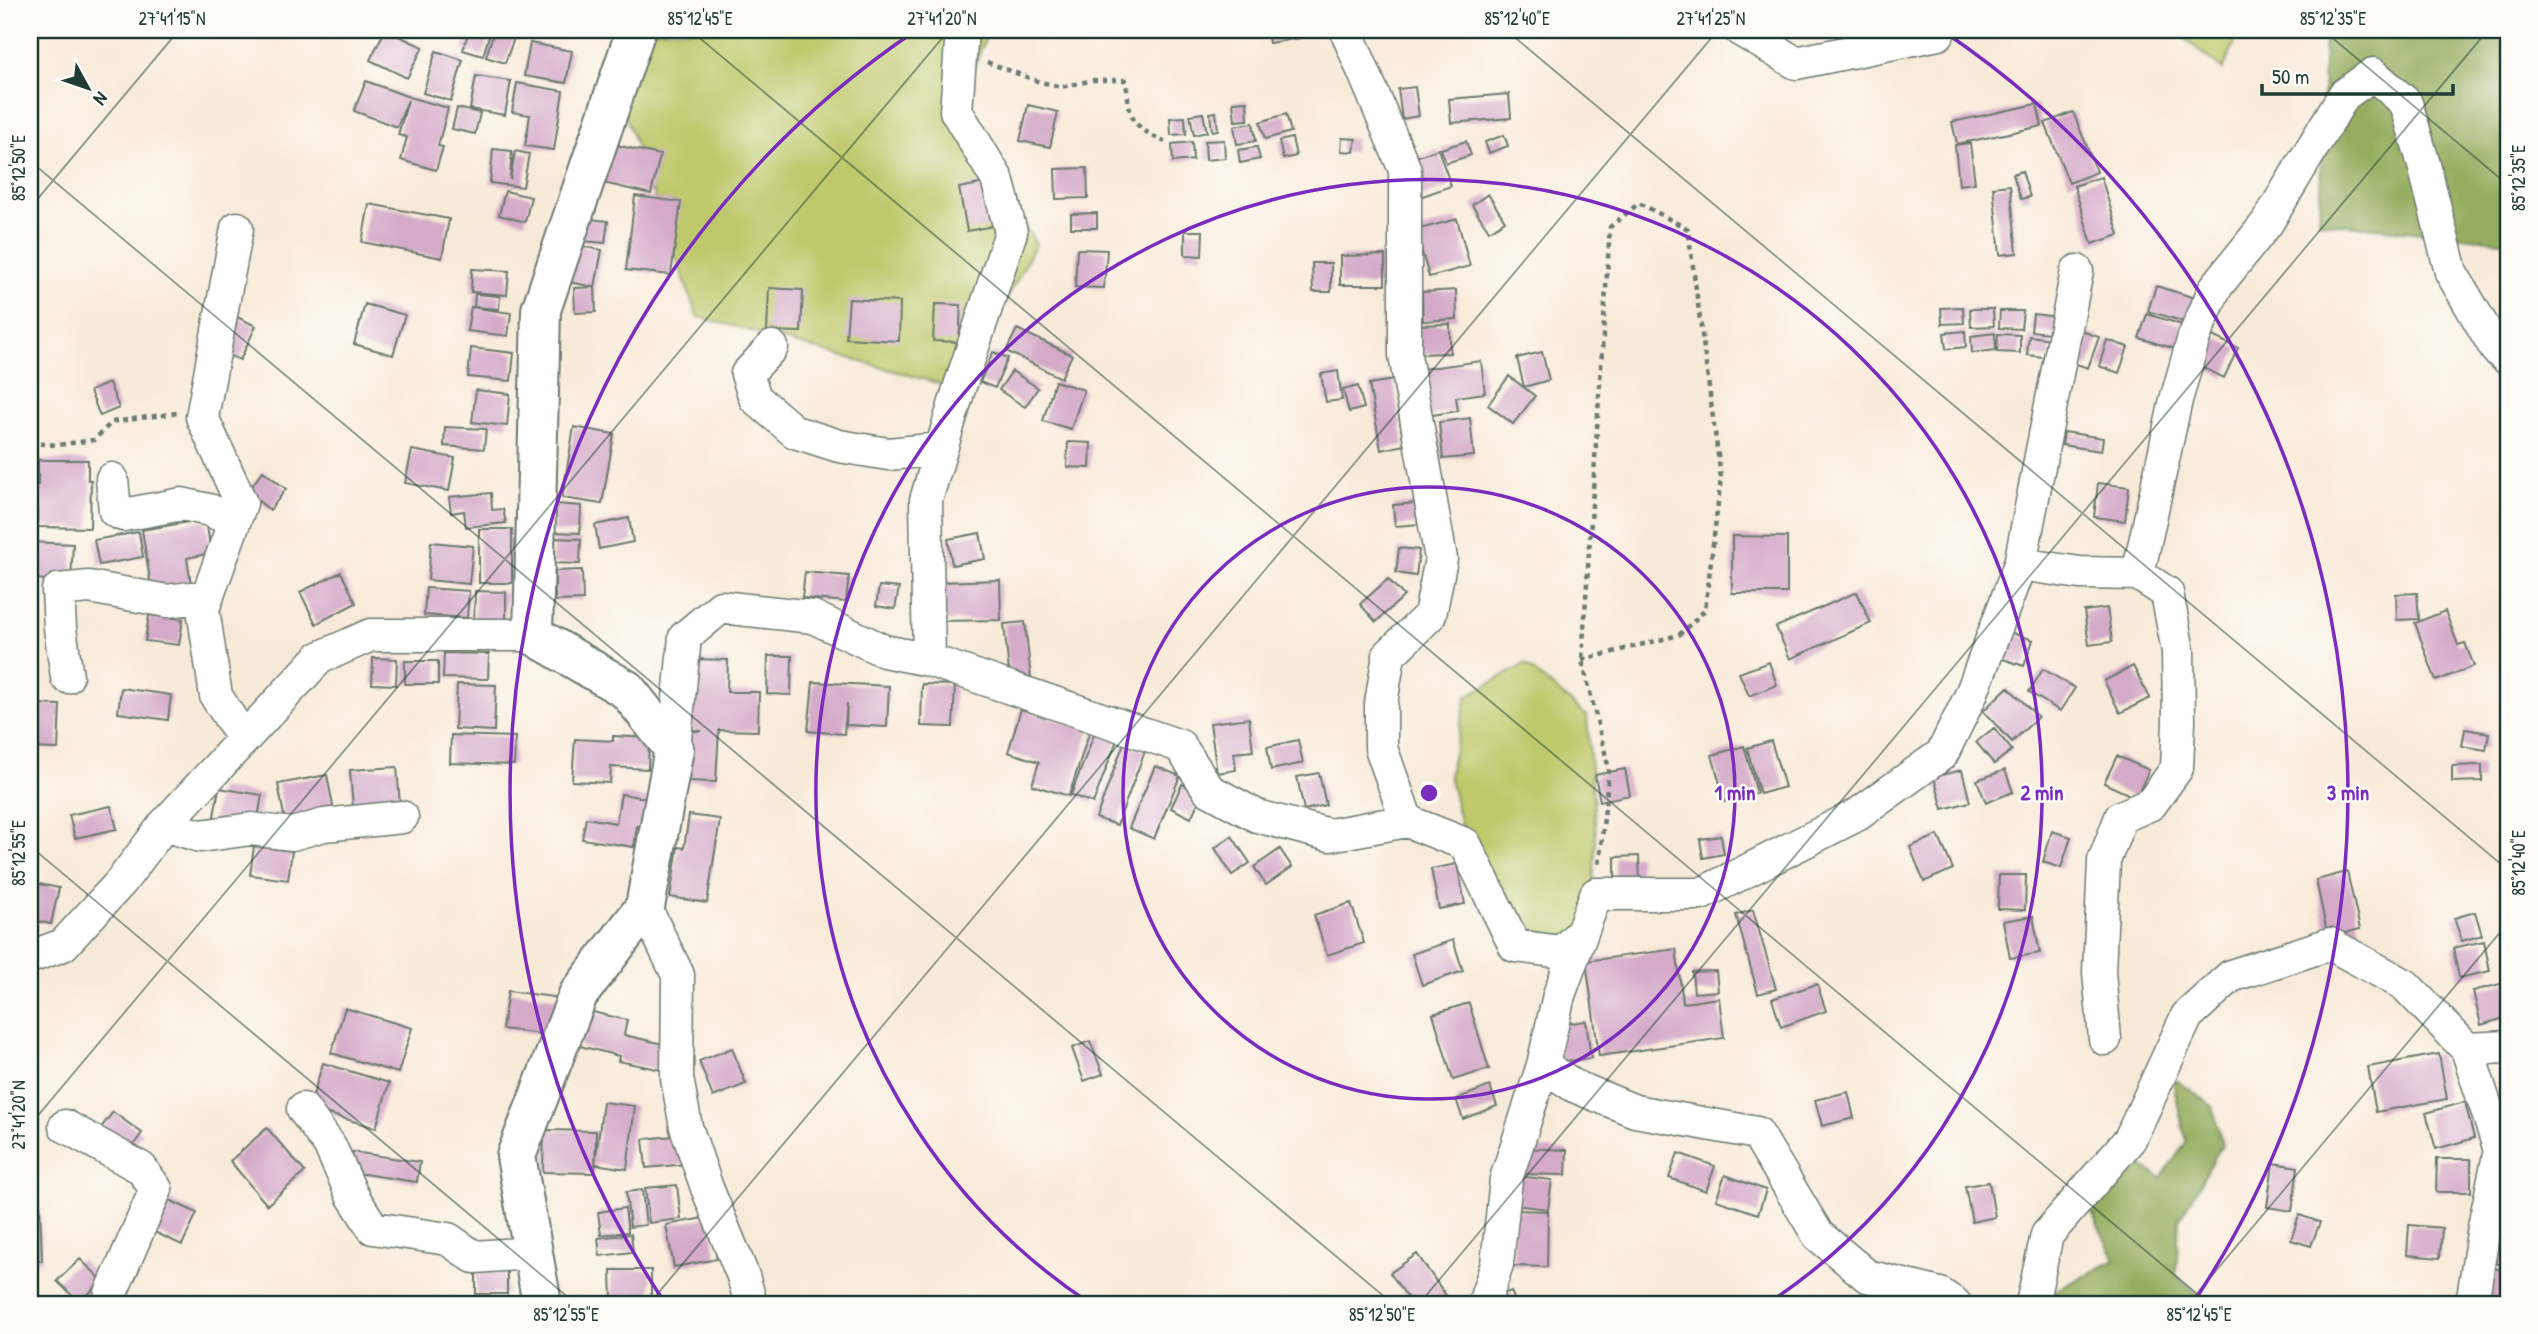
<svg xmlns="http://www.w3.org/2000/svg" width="2538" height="1334" font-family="'Patrick Hand',sans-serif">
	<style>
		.green { fill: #bdc96b; stroke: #6e8350; stroke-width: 2 }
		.forest { fill: #96ad5f; stroke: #5a754a; stroke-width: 2 }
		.building { fill: #d4aac8 }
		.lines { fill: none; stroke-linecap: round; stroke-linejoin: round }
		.minor-casing { stroke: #6b7a6e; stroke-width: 35 }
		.tertiary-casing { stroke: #6b7a6e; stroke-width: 42 }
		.path { stroke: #6b7a6e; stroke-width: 4.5; stroke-dasharray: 5 5; stroke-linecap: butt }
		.minor { stroke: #fff; stroke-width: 32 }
		.tertiary { stroke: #fff; stroke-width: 38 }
		.ticks { fill: none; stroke: #1f3d34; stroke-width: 2; stroke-opacity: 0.45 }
		.ring { fill: none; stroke: #7b2cbf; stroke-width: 3.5 }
		.centre { fill: #7b2cbf; stroke: #fdfcf7; stroke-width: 3.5 }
		.ring-label { font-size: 21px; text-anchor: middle; font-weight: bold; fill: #7b2cbf; stroke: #fdfcf7; stroke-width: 5; stroke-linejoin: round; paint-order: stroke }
		.neatline { fill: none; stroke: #1f3d34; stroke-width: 2.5 }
		.ticks-label { font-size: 18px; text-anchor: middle; fill: #1f3d34 }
	</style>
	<rect width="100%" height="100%" fill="#fdfcf7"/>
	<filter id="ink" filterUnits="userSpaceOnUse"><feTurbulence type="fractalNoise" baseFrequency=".0143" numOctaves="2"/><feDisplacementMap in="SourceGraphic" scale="14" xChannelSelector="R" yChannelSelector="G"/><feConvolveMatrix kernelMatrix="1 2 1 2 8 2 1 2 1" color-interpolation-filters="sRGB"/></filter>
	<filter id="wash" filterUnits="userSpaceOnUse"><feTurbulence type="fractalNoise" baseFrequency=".00686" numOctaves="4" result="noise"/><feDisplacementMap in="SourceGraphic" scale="28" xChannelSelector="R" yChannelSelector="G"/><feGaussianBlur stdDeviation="1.57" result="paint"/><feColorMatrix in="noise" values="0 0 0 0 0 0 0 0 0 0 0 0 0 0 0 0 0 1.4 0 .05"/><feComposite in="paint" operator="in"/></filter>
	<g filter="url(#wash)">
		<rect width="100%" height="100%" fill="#f8ead9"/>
		<path class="green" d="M631 30H989L956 111 1036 244 959 389 697 316 616 89Z
			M2175 30H2240L2223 70Z
			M1525 664 1587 716 1596 837 1591 920 1570 936 1520 928 1461 825 1449 775 1467 696Z"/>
		<path class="forest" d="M2325 30H2508V242L2319 222Z
			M2172 1077 2213 1106 2222 1145 2179 1220 2176 1275 2209 1304H2038L2043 1297 2115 1260 2090 1209 2133 1160 2161 1178 2186 1142Z"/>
		<g id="blocks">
			<path class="building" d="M385 30 423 47 407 78 370 60Z
				M469 30H491L483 56 463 50Z
				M1267 30H1299L1300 38 1269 43Z
				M494 31 514 38 505 63 486 57Z
				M530 43 572 51 566 83 524 76Z
				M436 51 463 60 451 101 423 93Z
				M476 76 511 81 505 115 470 109Z
				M366 81 409 97 448 108 438 146 443 147 436 170 401 160 407 137 398 135 408 100 397 127 354 111Z
				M517 83 563 91 554 150 525 146 530 115 512 112Z
				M1415 87 1419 116 1402 119 1398 89Z
				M1509 94 1511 118 1451 123 1449 99Z
				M1247 101 1248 120 1235 121 1233 102Z
				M2037 104 2042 126 1957 144 1952 122Z
				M1028 105 1058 112 1050 147 1020 141Z
				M457 108 480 113 475 134 452 129Z
				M1216 112 1218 130 1212 131 1210 113Z
				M2073 112 2097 172 2069 183 2045 123Z
				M1203 113 1207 132 1194 135 1190 115Z
				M1286 114 1291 132 1265 139 1260 122Z
				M1185 117 1186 134 1171 135 1170 118Z
				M1253 123 1256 141 1237 144 1234 126Z
				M1504 135 1508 146 1489 153 1485 142Z
				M1292 138 1296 156 1283 159 1279 141Z
				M1342 138 1356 139 1354 152 1341 151Z
				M1224 140 1225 158 1206 160 1205 141Z
				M1466 141 1471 155 1446 163 1441 149Z
				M1192 142 1193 160 1173 162 1172 144Z
				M607 143 660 155 651 194 599 182Z
				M1970 143 1975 183 1959 185 1955 145Z
				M1257 147 1260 159 1240 163 1238 150Z
				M493 149 512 151 510 180 515 151 529 154 523 187 490 183Z
				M1438 149 1451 186 1420 197 1407 160Z
				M1087 168 1088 198 1056 199 1055 169Z
				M2022 171 2030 197 2021 199 2013 174Z
				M2101 177 2119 235 2092 244 2074 186Z
				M985 183 993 226 967 231 959 188Z
				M2010 185 2017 253 2000 255 1993 187Z
				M505 191 531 197 525 222 499 215Z
				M1488 194 1505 221 1489 231 1472 205Z
				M635 196 681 202 671 275 626 270Z
				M369 204 449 219 442 258 362 242Z
				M1097 213V228H1071V214Z
				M574 217 608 221 605 243 571 240Z
				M1457 219 1470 266 1429 277 1416 230Z
				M1185 231H1203L1202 256 1185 255Z
				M571 244 602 250 595 287 563 281Z
				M1077 249 1107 250 1104 288 1075 287Z
				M1385 255V285H1340V256Z
				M1312 263H1331V292H1313Z
				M472 269 509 271 507 295 471 292Z
				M2156 286 2202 300 2195 325 2148 311Z
				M595 287 596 312 575 313 574 288Z
				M769 288 803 290 801 332 767 331Z
				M1456 290 1457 319 1423 321 1422 292Z
				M475 294 500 296 499 309 474 307Z
				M849 299 900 302 899 341 846 338Z
				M365 304 405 315 393 355 354 344Z
				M935 304 961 305 959 342 933 341Z
				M471 307 511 313 508 336 467 331Z
				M1963 307 1964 323 1942 324 1941 308Z
				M1970 309H1993L1994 326 1971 327Z
				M2000 311H2023L2021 329 1999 328Z
				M2033 314 2058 317 2056 334 2031 331Z
				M2147 314 2186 326 2179 350 2139 338Z
				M235 316 256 326 240 360 219 351Z
				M1450 324V353L1418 354 1416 325Z
				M1017 329 1072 355 1061 378 1006 351Z
				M2076 329 2099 337 2088 368 2064 360Z
				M1965 331 1966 347 1946 349 1944 333Z
				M1995 333 1996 350 1972 353 1971 336Z
				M1998 334 2020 335V353L1997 352Z
				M2208 334 2238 348 2224 378 2194 363Z
				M2029 336 2052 339 2049 358 2027 355Z
				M2107 340 2128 347 2119 373 2099 366Z
				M471 348 514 353 511 381 468 377Z
				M993 352 1008 358 995 388 980 382Z
				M1542 352 1549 380 1524 387 1517 358Z
				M1481 361 1485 393 1456 397 1458 411 1426 416 1421 369Z
				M1012 371 1038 388 1025 407 999 390Z
				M1338 371 1342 400 1326 402 1321 374Z
				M1509 376 1535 396 1513 424 1488 405Z
				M1393 380 1404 445 1381 450 1369 384Z
				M1055 381 1084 390 1071 429 1043 421Z
				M109 383 119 408 100 416 90 391Z
				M1358 386 1364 408 1349 412 1343 390Z
				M476 390 510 394 507 426 472 422Z
				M1470 418 1474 456 1443 459 1439 422Z
				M445 427 486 429 484 449 444 446Z
				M574 427 614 434 602 504 562 498Z
				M2064 432 2103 438 2101 451 2062 445Z
				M1068 442 1091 443 1090 468 1067 467Z
				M412 450 455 458 449 491 405 483Z
				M38 460H88V480H91L90 528 37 527V511L30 510V485H38Z
				M263 471 286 489 270 510 247 492Z
				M2098 483 2129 487 2125 521 2094 517Z
				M491 493 492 510 503 509 506 523 466 527 464 511 451 513 449 497Z
				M1419 503 1421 524 1395 526 1393 505Z
				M555 504 581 506 580 533 553 532Z
				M629 518 633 542 599 549 595 525Z
				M206 519 211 553 187 558 192 591 153 598 142 530Z
				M479 529H512V583H479Z
				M139 532 143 557 99 565 94 540Z
				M980 533 985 559 952 565 948 539Z
				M1732 536 1787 537V593H1732Z
				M553 538 581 539 580 564 552 563Z
				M30 542 73 544 71 581 30 579Z
				M431 542 473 546 469 584 428 580Z
				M1399 548 1419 550 1416 576 1396 573Z
				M582 570 583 600 555 601V571Z
				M341 572 356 603 316 624 300 592Z
				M805 572 849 576 846 602 802 598Z
				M1388 579 1404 596 1376 622 1360 604Z
				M1000 580 1001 620 940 621 939 582Z
				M879 586 899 588 895 609 876 606Z
				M426 588 469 591 467 618 424 615Z
				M475 591 506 592V622H474Z
				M1857 592 1871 623 1790 659 1776 627Z
				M2417 593 2419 619 2397 620 2396 594Z
				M2107 608 2112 642 2089 645 2084 611Z
				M2445 611 2458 645 2465 643 2474 666 2436 681 2415 623Z
				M149 615 183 619 179 645 145 641Z
				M1025 622 1031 679 1010 681 1004 624Z
				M2000 629 2033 640 2024 666 1991 655Z
				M444 653 489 654 488 679 443 678Z
				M768 656H792L791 695 767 694Z
				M373 658 397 659 396 685 372 684Z
				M694 659 728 660 727 692H759L758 731 719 730 716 782 688 781 692 731H702L692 730Z
				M405 661H438V684H405Z
				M1769 662 1777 685 1749 696 1739 673Z
				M2133 666 2150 698 2120 713 2104 681Z
				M2043 669 2075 688 2060 711 2029 692Z
				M813 682 889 686 887 727 846 725 847 703 844 734 808 731Z
				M457 684 496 685 494 731 455 729Z
				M922 684 955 685 953 727 921 726Z
				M2008 687 2038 717 2012 742 1983 711Z
				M121 688 171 695 168 720 118 713Z
				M30 704 60 705 58 749 30 748Z
				M1021 709 1090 730 1069 796 1032 785 1039 762 1008 752Z
				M1249 718 1253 751 1234 753 1236 770 1217 773 1210 723Z
				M1994 728 2012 750 1994 764 1976 742Z
				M2465 729 2489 733 2486 750 2462 746Z
				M1095 732 1117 740 1093 803 1071 795Z
				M451 735 515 737 514 765 450 763Z
				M613 736 649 738 648 769 611 767 610 783 572 781 575 739 613 741Z
				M1298 740 1303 763 1271 770 1267 747Z
				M1771 741 1785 787 1760 794 1747 748Z
				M1124 743 1145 751 1117 825 1096 818Z
				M1744 746 1757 793 1725 802 1712 755Z
				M2117 756 2149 770 2136 798 2104 783Z
				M2482 765V781L2452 782V766Z
				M1155 766 1180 776 1154 839 1129 828Z
				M397 767 400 805 353 808 350 770Z
				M1625 769 1630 795 1600 801 1595 775Z
				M1962 770 1970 802 1943 809 1934 777Z
				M2005 770 2013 792 1986 803 1977 780Z
				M1319 773 1326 805 1304 810 1297 777Z
				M327 775 334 811 285 821 278 784Z
				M1182 784 1202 794 1191 818 1171 808Z
				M219 788 262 795 256 829 213 822Z
				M621 794 659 800 654 829 637 826 634 847 582 839 586 818 616 823Z
				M111 806 117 829 75 838 69 815Z
				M689 815 720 819 707 903 670 897 678 847 684 848Z
				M2052 831 2071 837 2061 868 2043 862Z
				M1938 835 1953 869 1924 882 1910 847Z
				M1232 836 1250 863 1232 875 1215 848Z
				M1721 836 1724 854 1703 858 1700 839Z
				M254 846 292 851 288 880 250 875Z
				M1280 849 1292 867 1266 885 1254 867Z
				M1639 856 1640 887H1615V857Z
				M1457 864 1465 904 1439 909 1431 869Z
				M2347 872 2360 929 2328 937 2316 880Z
				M1999 875H2026L2025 910 1998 909Z
				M30 882 59 888 51 924 30 920Z
				M1351 903 1364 943 1327 955 1314 915Z
				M1753 910 1776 989 1758 994 1736 915Z
				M2475 912 2482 935 2462 941 2454 918Z
				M2033 916 2040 953 2010 958 2003 921Z
				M1453 940 1463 971 1422 985 1412 954Z
				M2484 941 2490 971 2459 978 2453 948Z
				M1676 949 1683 1003 1719 998 1724 1038 1599 1056 1586 961Z
				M1716 971 1718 991 1694 993 1692 972Z
				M2508 982V1017L2481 1025 2473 991Z
				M1817 984 1826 1011 1781 1027 1772 999Z
				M508 991 561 998 556 1036 502 1029Z
				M1469 1003 1489 1069 1453 1080 1433 1014Z
				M345 1008 412 1028 398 1073 331 1053Z
				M588 1011 627 1020 624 1035 668 1045 662 1070 618 1061 619 1056 580 1046Z
				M1586 1021 1591 1058 1561 1062 1556 1025Z
				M1090 1041 1103 1074 1084 1081 1072 1048Z
				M732 1048 746 1084 713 1097 699 1061Z
				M2439 1054 2447 1099 2376 1112 2368 1067Z
				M323 1063 389 1083 376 1128 309 1108Z
				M1490 1086 1497 1106 1463 1119 1456 1099Z
				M1848 1092 1854 1118 1822 1126 1815 1100Z
				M603 1102 635 1106 627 1169 595 1164Z
				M2465 1102 2474 1138 2436 1149 2426 1113Z
				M113 1112 142 1133 127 1154 97 1133Z
				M267 1128 305 1172 267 1205 230 1161Z
				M544 1130 596 1131 595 1173 543 1172Z
				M684 1135 687 1164 646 1168 643 1139Z
				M1520 1148 1567 1150 1566 1175 1519 1174Z
				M353 1152 420 1162 417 1182 350 1172Z
				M1678 1153 1715 1166 1706 1191 1669 1178Z
				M2437 1159H2471V1192H2436Z
				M2273 1163 2298 1167 2292 1211 2267 1207Z
				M30 1168 36 1169 35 1200H30Z
				M1725 1175 1766 1190 1758 1214 1716 1200Z
				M1518 1176 1552 1180 1548 1209 1514 1205Z
				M1989 1182 1995 1217 1972 1222 1965 1186Z
				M677 1185 681 1219 649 1223 645 1188Z
				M642 1190 646 1225 630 1227 626 1192Z
				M165 1198 197 1213 182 1245 150 1230Z
				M40 1206 42 1261H30V1207Z
				M625 1208 628 1232 601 1235 598 1212Z
				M1515 1210 1548 1211 1547 1267 1513 1266Z
				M2299 1215 2320 1222 2311 1246 2291 1240Z
				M709 1217 717 1259 674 1267 666 1225Z
				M2409 1225 2442 1228 2440 1258 2407 1255Z
				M2496 1233H2508V1264H2496Z
				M631 1234 633 1252 600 1256 598 1238Z
				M1417 1254 1452 1304H1412L1390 1273Z
				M80 1259 102 1280 80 1303 57 1281Z
				M2485 1269H2508V1304H2485Z
				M476 1270H507V1294H476Z
				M611 1270H651V1304H612Z
				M1511 1291 1516 1304H1489L1487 1300Z"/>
		</g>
	</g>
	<g filter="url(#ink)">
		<use href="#blocks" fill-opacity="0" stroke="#6b7a6e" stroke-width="2"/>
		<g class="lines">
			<g class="minor-casing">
				<path id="minor" d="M1346 30 1405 170V355L1441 559 1430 615 1389 655 1381 703V748L1407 821
					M1740 30 1796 63 1938 34
					M237 228 202 417 241 503 203 609 216 696 243 738
					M772 347 747 374 755 398 795 432 839 446 888 454 941 449
					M112 479 115 511 123 515 182 504 209 510 234 521
					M2020 564 2080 573 2138 574 2167 593 2178 651 2179 721 2177 768 2151 804 2121 817 2104 861 2099 972 2105 1039
					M2138 574 2176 400 2194 337 2215 288 2267 223 2344 95 2373 74 2406 103 2423 161 2451 272 2496 349 2508 359
					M929 660 926 500 959 389 1011 232 997 179 956 111 962 30
					M67 677 60 628 58 590 89 587 167 601 208 596
					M674 749 685 637 721 607 813 617 884 651 929 660 1180 746 1209 790 1257 816 1330 835 1407 821 1465 844 1515 946 1562 952 1582 932 1596 894 1559 995 1543 1065 1574 1086 1635 1111 1757 1133 1818 1235 1867 1276 1940 1294 1955 1304
					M164 825 200 836 251 829 292 834 324 825 402 817
					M1596 894H1701L1857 815 1942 754 1971 695 2020 564 2077 271
					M645 907 678 975 677 1078 686 1127 707 1188 743 1276 751 1304
					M30 957 63 945 121 882 164 825 319 658 371 635H533
					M2467 1049 2508 1047
					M303 1109 330 1146 352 1195 373 1228 448 1239 474 1257 532 1253
					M65 1126 141 1168 156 1189 111 1293 109 1304
					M1484 1304 1497 1264 1506 1179 1543 1065
					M2032 1304 2047 1235 2130 1139 2187 1016 2231 976 2330 944 2405 985 2467 1049 2500 1150 2484 1227 2472 1304"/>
			</g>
			<g class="tertiary-casing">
				<path id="tertiary" d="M542 1304 516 1156 578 995 645 907 674 749 627 690 533 635 541 310 636 30"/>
			</g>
			<path class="path" d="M987 62 1037 81 1061 87 1094 80H1126C1130 117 1128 125 1165 142
				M30 443 57 445 94 440 112 422 177 413
				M1582 660 1679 635 1705 610 1721 478 1688 229 1639 203 1610 227 1582 660 1609 769 1599 866"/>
			<use href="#minor" class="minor"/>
			<use href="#tertiary" class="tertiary"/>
		</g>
	</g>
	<path class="ticks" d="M690 30 2209 1304M1506 30 2508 870M2323 30 2508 185M30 161 1393 1304M30 208 179 30M30 846 576 1304M30 1125 949 30M649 1304 1718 30M1419 1304 2488 30M2188 1304 2508 923"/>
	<g class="ring">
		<circle cx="1429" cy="793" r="306"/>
		<path d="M1091 1304A613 613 0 1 1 1767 1304"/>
		<path d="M663 1300A919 919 0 0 1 915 31M1943 31A919 919 0 0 1 2195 1300"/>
	</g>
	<circle cx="1429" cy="793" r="10" class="centre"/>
	<g class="ring-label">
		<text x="1735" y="800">1 min</text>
		<text x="2042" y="800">2 min</text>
		<text x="2348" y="800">3 min</text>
	</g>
	<rect width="2538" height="1334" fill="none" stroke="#fdfcf7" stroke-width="77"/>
	<g transform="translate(88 88) rotate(130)" stroke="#fdfcf7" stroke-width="5" paint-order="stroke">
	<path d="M0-5L12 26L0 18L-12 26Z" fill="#1f3d34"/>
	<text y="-10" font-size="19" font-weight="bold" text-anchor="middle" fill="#1f3d34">N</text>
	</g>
	<path d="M2262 84v10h191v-10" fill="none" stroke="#1f3d34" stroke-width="3.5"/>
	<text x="2272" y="84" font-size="21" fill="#1f3d34" stroke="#fdfcf7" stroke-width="5" paint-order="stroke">50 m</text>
	<rect x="38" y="38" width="2462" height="1258" class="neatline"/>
	<g class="ticks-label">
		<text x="172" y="25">27°41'15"N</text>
		<text x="700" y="25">85°12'45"E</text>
		<text x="942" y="25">27°41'20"N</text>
		<text x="1517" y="25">85°12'40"E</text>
		<text x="1711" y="25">27°41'25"N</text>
		<text x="2333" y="25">85°12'35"E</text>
		<text transform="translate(19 168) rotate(-90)" y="6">85°12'50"E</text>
		<text transform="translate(2519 178) rotate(-90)" y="6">85°12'35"E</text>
		<text transform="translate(19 853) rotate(-90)" y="6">85°12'55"E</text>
		<text transform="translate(2519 863) rotate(-90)" y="6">85°12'40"E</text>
		<text transform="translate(19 1115) rotate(-90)" y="6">27°41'20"N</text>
		<text x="566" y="1321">85°12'55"E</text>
		<text x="1382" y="1321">85°12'50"E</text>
		<text x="2199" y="1321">85°12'45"E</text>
	</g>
</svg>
